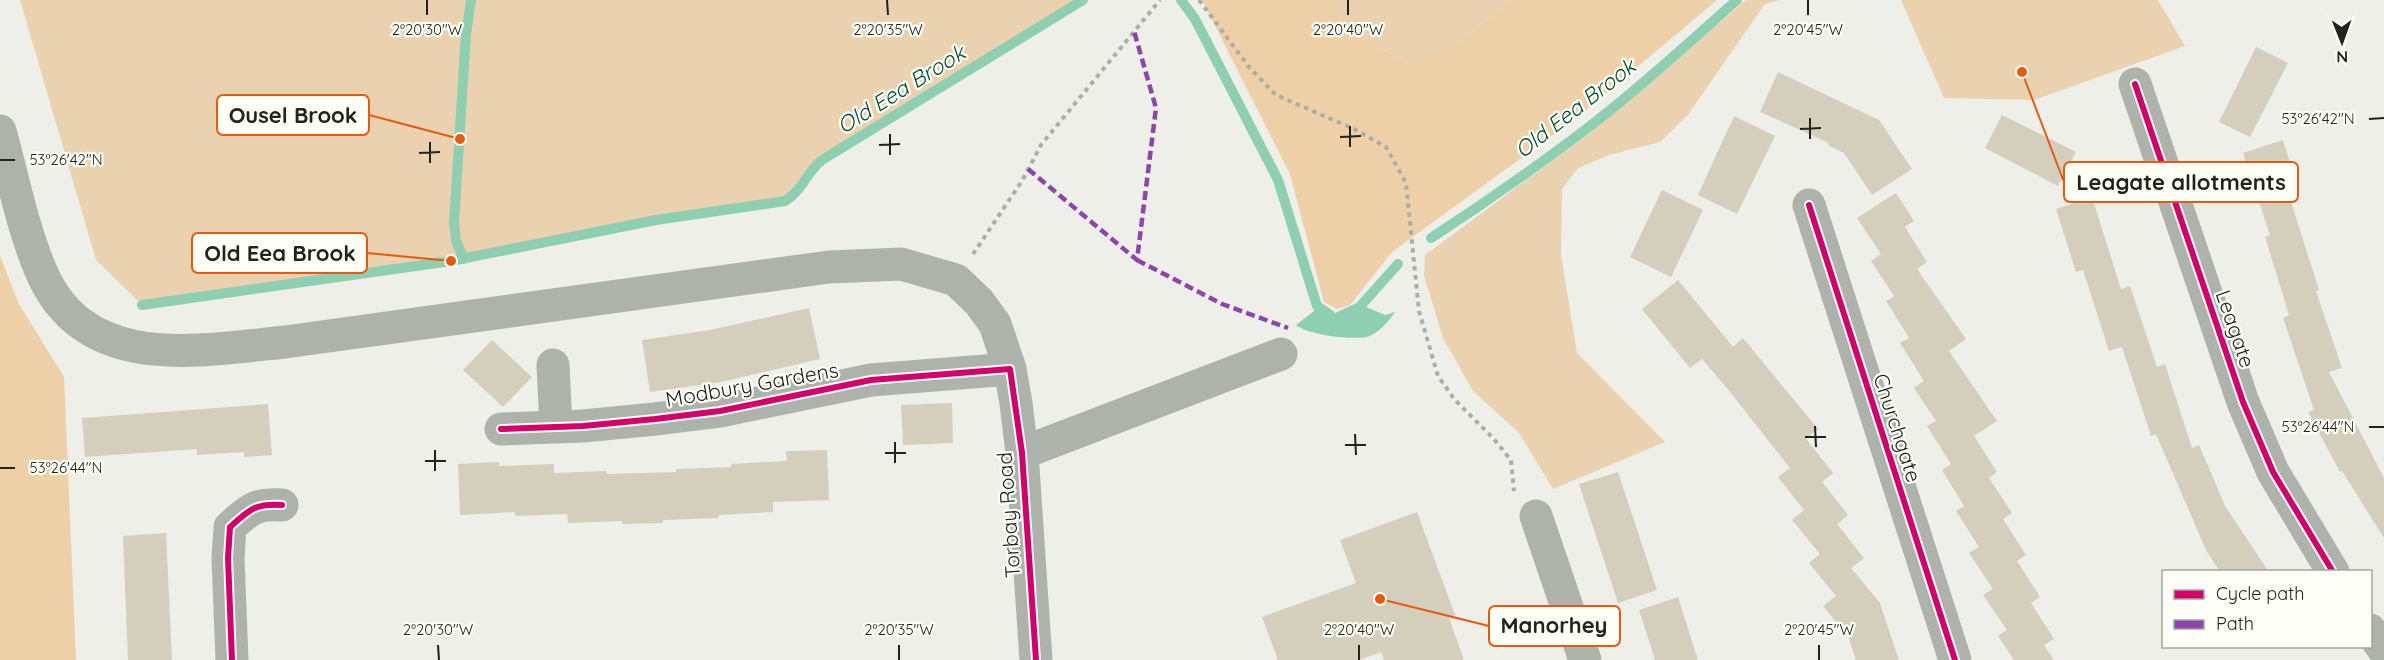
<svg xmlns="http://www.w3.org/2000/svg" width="2384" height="660" font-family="Quicksand,sans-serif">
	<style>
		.green { fill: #ead2b0 }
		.forest { fill: #edd0a7 }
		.water { fill: #8fcfb1 }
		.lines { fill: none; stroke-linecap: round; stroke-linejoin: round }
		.stream { stroke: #8fcfb1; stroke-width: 10 }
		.building { fill: #d3cfbc }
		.path { stroke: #abaea7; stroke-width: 4; stroke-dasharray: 4.5 4.5; stroke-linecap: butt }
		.minor { stroke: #adb3ab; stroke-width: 33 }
		.quiet { stroke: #8e44ad; stroke-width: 4.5; stroke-dasharray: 9 4.5; stroke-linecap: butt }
		.cycleway-casing { stroke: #fdfff7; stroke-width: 10 }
		.cycleway { stroke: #d6006c; stroke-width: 6 }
		.ticks { fill: none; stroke: #22231e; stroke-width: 2 }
		.labels { text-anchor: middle; stroke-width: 4.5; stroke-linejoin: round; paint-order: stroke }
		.street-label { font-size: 21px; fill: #22231e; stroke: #fdfff7 }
		.water-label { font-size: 22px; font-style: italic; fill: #004f36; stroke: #fdfff7 }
		.ticks-label { font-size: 15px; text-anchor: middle; fill: #22231e; stroke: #fdfff7; stroke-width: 4.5; stroke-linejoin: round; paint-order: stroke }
		.leader { fill: none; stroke: #e8590c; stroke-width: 2 }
		.callout-dot { fill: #e8590c; stroke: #fdfff7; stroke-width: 2 }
		.callout { fill: #fdfff7; stroke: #e8590c; stroke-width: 2 }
		.callout-label { font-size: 22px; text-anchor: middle; font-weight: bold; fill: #22231e }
	</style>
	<rect width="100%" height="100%" fill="#eeefe8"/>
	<path class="green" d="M20 0H1083L822 160C805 174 804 189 785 201L656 220 451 261 142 305 96 260Z
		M1328 0H1511L1460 41 1412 65 1351 32Z
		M1746 0H1780L1765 4 1687 116 1660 142 1609 155 1578 168 1562 189 1561 255 1577 353 1665 442 1553 489 1519 433 1473 391 1443 338 1424 276 1425 255 1587 135Z
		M1901 0H2158L2185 46 2034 100 1944 98Z"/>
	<path class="forest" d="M1202 0H1328L1351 32 1412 65 1460 41 1511 0H1717L1579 116 1392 252 1350 305 1337 309 1324 302 1290 174Z
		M0 256 19 304 64 377 76 660H0Z"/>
	<path class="water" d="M1357 303 1385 315 1395 312C1389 321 1377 335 1366 337 1351 340 1308 335 1296 325L1314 311 1317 306 1335 313Z"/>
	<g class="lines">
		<path class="stream" d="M1181 0 1195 19 1278 180 1317 306 1329 314
			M1431 238C1482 205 1532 170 1581 133 1635 92 1686 45 1737 0
			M464 259 456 241 454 222 466 35 471 0
			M142 305 451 261 656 220 785 201C804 189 805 174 822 160L1083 0
			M1351 312 1356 311 1398 264"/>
	</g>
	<path class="building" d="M2256 47 2288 63 2250 137 2219 122Z
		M1778 72 1879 120 1912 169 1872 195 1844 153 1828 145 1829 143 1760 112Z
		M2002 115 2076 152 2058 186 1985 148Z
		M1734 116 1775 136 1737 214 1698 195Z
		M2283 140 2299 192 2289 195 2319 290 2316 291 2342 368 2329 372 2384 478V538L2342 471 2340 472 2308 412 2314 410 2283 318 2289 315 2265 237 2270 235 2243 153Z
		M1662 190 1703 210 1671 277 1630 257Z
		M1896 193 1914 221 1905 227 1927 262 1917 269 1966 339 1949 351 1997 421 1974 436 1997 472 1989 478 2012 513 2003 519 2026 555 2017 561 2040 597 2031 603 2054 639 2044 645 2054 660H2014L1998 636 2007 630 1983 595 1993 589 1969 553 1979 547 1956 511 1964 506 1942 470 1951 464 1927 426 1936 421 1914 388 1924 381 1900 343 1909 338 1886 301 1894 296 1871 261 1881 254 1857 218Z
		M2092 197 2121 289 2130 286 2157 367 2165 364 2192 448 2199 445 2225 506 2269 572H2220L2206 550 2156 434 2151 436 2122 347 2109 351 2083 270 2076 272 2056 209Z
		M1678 280 1733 347 1743 338 1818 429 1806 439 1833 473 1822 482 1848 515 1837 524 1864 558 1851 568 1880 603 1899 660H1856L1848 636 1823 606 1836 596 1809 563 1820 554 1792 520 1804 510 1778 477 1790 468 1730 392 1702 359 1690 368 1642 309Z
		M809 308 820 359 721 382 650 392 642 340 710 330Z
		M492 340 532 377 503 407 463 370Z
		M952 403 953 443 903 445 901 405Z
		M268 404 272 455 244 457V452L197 455V449L85 457 82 418Z
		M827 450 829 500 773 502V512L718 515 719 518 663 520V523L622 524V521L568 523 567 514 515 516V512L460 515 458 464 499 462V466L554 464V473L606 471 607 474 676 472V469L731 467V464L787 461 786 451Z
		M1618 472 1657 590 1618 603 1579 484Z
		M1417 512 1455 615 1449 618 1464 660H1384L1381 652 1359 660H1278L1262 617 1356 583 1340 540Z
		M166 533 172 660H128L123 536Z
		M1678 597 1698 660H1655L1639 610Z"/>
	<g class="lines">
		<path class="path" d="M1199 0 1249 67 1276 95 1354 129 1386 147 1406 183 1419 311 1438 376 1455 400 1493 438 1511 460 1514 491
			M973 254 1022 181 1041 145 1160 0"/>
		<path class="minor" d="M2135 84 2243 402 2273 472 2333 572
			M0 131C13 177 22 227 41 271 84 373 196 351 285 342L829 267 901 264 956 280 979 302 995 324 1010 369 1016 403 1022 453 1036 660
			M1809 205 1955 660
			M553 365 556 427
			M501 429 583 426 655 419 720 411 871 380 1010 369
			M1022 453 1281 354
			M1536 516 1585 660
			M2370 630 2384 650
			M232 660 228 558 230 527C249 510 255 503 282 505"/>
		<path class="quiet" d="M1028 169 1137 260 1156 108 1134 31
			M1137 260 1222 304 1288 328"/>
		<g class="cycleway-casing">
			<path id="cycleway" d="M2135 84 2243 402 2273 472 2333 572
				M1809 205 1955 660
				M501 429 583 426 655 419 720 411 871 380 1010 369 1022 453 1036 660
				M232 660 228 558 230 527C249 510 255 503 282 505"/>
		</g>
		<use href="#cycleway" class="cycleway"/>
	</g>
	<path class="ticks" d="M427 0V15M887 0 888 15M1348 0V15M1808 0V15M1810 118V139M2369 119 2384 118M1350 126V147M1800 129 1821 128M890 134V155M1340 137 1361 136M430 142V163M879 145 900 144M419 153 440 152M0 160H15M1815 426 1816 447M2369 427H2384M1355 434 1356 455M1805 437H1826M895 442V463M1345 445H1366M435 450V471M885 453H906M425 461H446M0 468H15M438 645 439 660M899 645V660M1359 645V660M1819 645V660"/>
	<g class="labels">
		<g class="street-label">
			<text transform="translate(2235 329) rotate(71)" y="7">Leagate</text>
			<text transform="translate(752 385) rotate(-10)" y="7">Modbury Gardens</text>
			<text transform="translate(1897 428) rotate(72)" y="7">Churchgate</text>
			<text transform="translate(1009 515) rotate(-94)" y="7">Torbay Road</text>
		</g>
		<g class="water-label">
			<text transform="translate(901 89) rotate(-32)" y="8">Old Eea Brook</text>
			<text transform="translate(1575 108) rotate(-38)" y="8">Old Eea Brook</text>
		</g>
	</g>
	<g class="ticks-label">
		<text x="427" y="35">2°20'30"W</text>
		<text x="888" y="35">2°20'35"W</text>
		<text x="1348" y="35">2°20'40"W</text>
		<text x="1808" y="35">2°20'45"W</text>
		<text x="2318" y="124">53°26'42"N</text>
		<text x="66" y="165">53°26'42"N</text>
		<text x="2318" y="432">53°26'44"N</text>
		<text x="66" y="473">53°26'44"N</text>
		<text x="438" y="635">2°20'30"W</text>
		<text x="899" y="635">2°20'35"W</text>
		<text x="1359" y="635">2°20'40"W</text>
		<text x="1819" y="635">2°20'45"W</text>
	</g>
	<path class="leader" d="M460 139L369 115M2022 72L2064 182M451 261L367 253M1380 599L1489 626"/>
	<g class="callout-dot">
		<circle cx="460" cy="139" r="6"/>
		<circle cx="2022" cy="72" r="6"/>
		<circle cx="451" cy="261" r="6"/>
		<circle cx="1380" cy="599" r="6"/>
	</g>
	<g class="callout">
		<rect x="217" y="95" width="152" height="40" rx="6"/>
		<rect x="2064" y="162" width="234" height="40" rx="6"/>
		<rect x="192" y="233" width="175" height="40" rx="6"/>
		<rect x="1489" y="606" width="131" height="40" rx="6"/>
	</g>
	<g class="callout-label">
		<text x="293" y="123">Ousel Brook</text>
		<text x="2181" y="190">Leagate allotments</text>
		<text x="280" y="261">Old Eea Brook</text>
		<text x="1554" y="633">Manorhey</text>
	</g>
	<rect x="2162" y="570" width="210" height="78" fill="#fdfff7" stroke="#a5a7a0" stroke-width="1.5"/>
	<rect x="2174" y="590" width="30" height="9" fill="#d6006c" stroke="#a5a7a0" stroke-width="1.5"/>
	<text x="2216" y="600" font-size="18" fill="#22231e">Cycle path</text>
	<rect x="2174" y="620" width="30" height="9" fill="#8e44ad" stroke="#a5a7a0" stroke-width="1.5"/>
	<text x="2216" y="630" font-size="18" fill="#22231e">Path</text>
	<g transform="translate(2342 42) rotate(179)" stroke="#fdfff7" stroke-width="4.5" paint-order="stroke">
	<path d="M0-4.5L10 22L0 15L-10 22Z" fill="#22231e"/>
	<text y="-9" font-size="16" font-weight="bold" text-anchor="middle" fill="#22231e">N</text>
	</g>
</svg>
